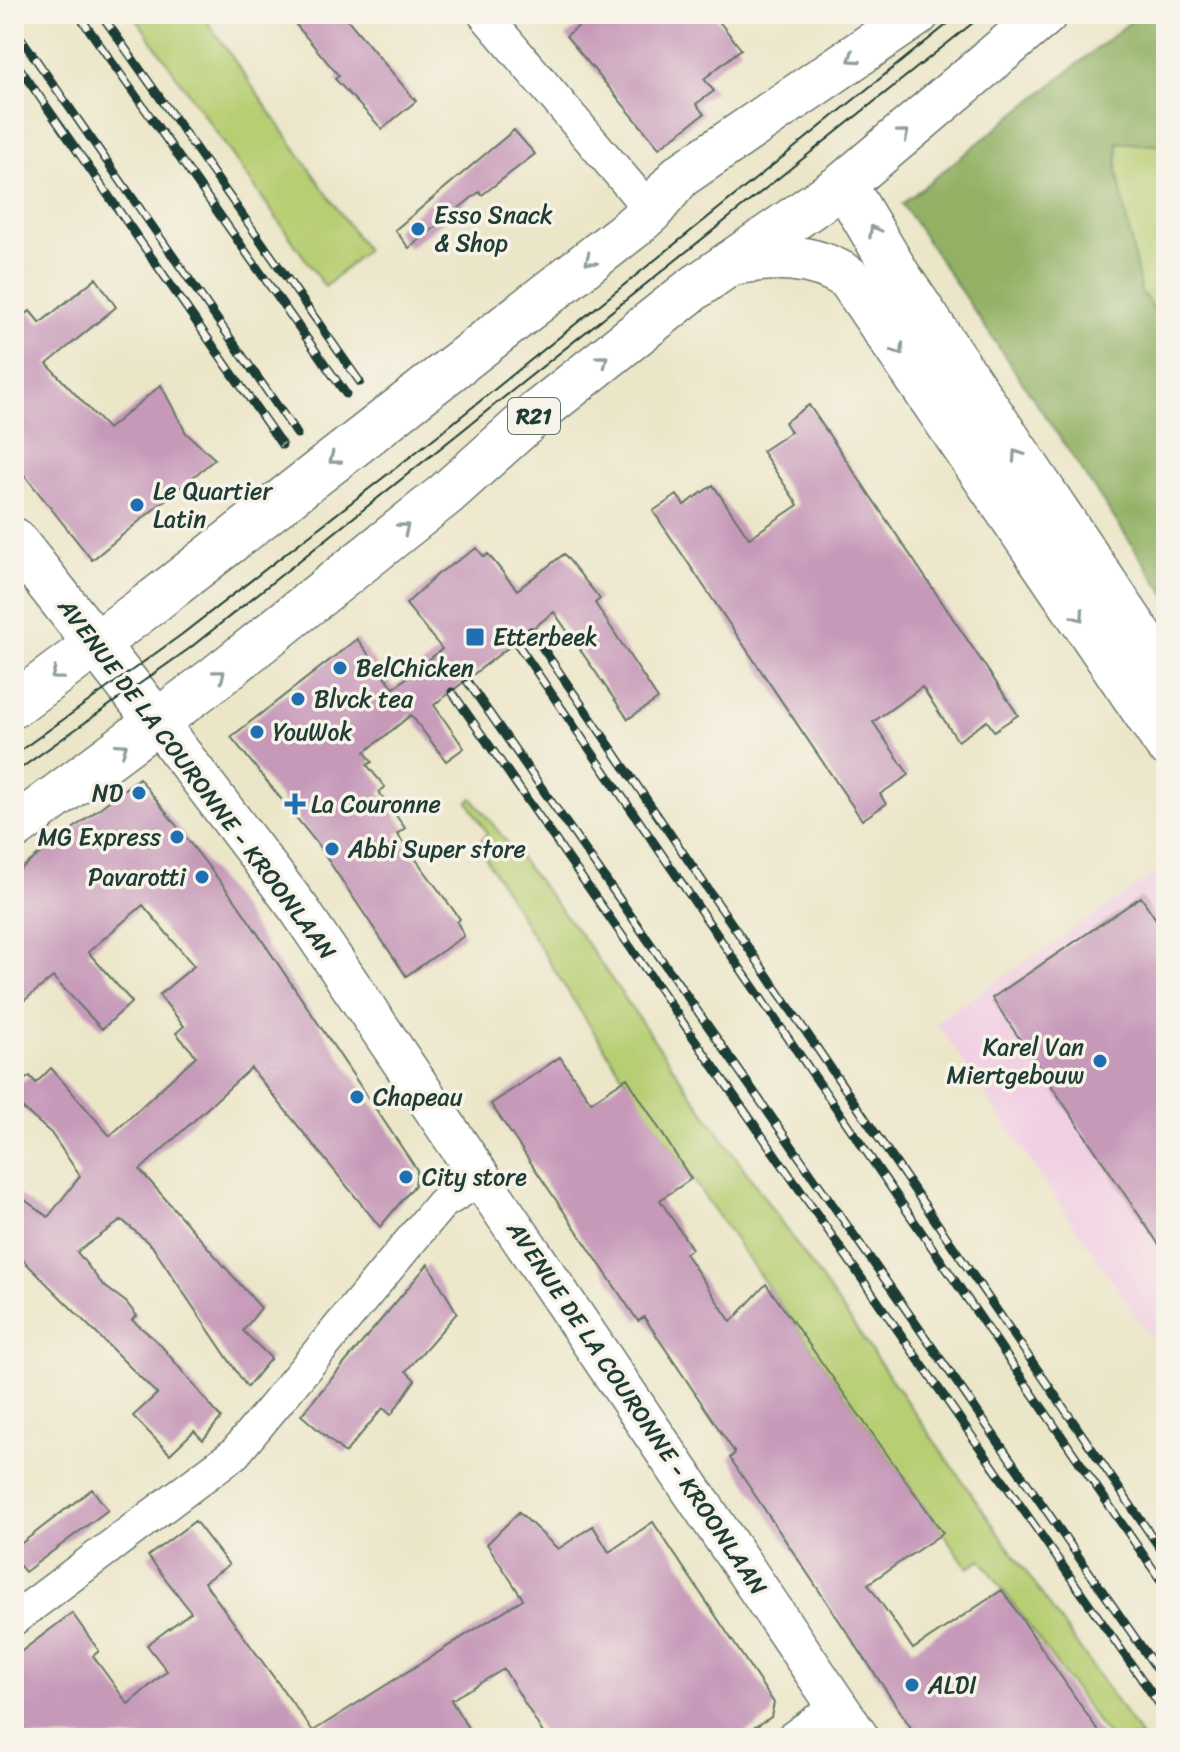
<svg xmlns="http://www.w3.org/2000/svg" width="1180" height="1752" font-family="Sriracha,sans-serif">
	<style>
		.built { fill: #f1d0e3 }
		.green { fill: #b8ce73; stroke: #6c8654; stroke-width: 2 }
		.forest { fill: #92b165; stroke: #58774c; stroke-width: 2 }
		.building { fill: #c699b9 }
		.lines { fill: none; stroke-linecap: round; stroke-linejoin: round }
		.minor-casing { stroke: #677868; stroke-width: 35 }
		.tertiary-casing { stroke: #677868; stroke-width: 43 }
		.secondary-casing { stroke: #677868; stroke-width: 47 }
		.primary-casing { stroke: #677868; stroke-width: 47 }
		.minor { stroke: #fff; stroke-width: 32 }
		.tertiary { stroke: #fff; stroke-width: 40 }
		.secondary { stroke: #fff; stroke-width: 44 }
		.primary { stroke: #fff; stroke-width: 44 }
		.tram { stroke: #1f3d34; stroke-width: 2 }
		.rail-casing { stroke: #1f3d34; stroke-width: 9 }
		.rail { stroke: #f7f3e8; stroke-width: 6; stroke-dasharray: 18; stroke-linecap: butt }
		.oneway { stroke: #8f9e9a }
		.poi-dot { fill: #1f6fb2; stroke: #f7f3e8; stroke-width: 3 }
		.labels { text-anchor: middle; stroke-width: 7; stroke-linejoin: round; paint-order: stroke }
		.shield { fill: #f7f3e8; stroke: #60746a; stroke-width: 2 }
		.shield-label { font-size: 22px; font-weight: bold; fill: #1f3d34 }
		.poi-label { font-size: 24px; fill: #1f3d34; stroke: #f7f3e8; text-anchor: start }
		.street-label { font-size: 24px; fill: #1f3d34; stroke: #f7f3e8 }
	</style>
	<rect width="100%" height="100%" fill="#f7f3e8"/>
	<filter id="ink" filterUnits="userSpaceOnUse"><feTurbulence type="fractalNoise" baseFrequency=".0125" numOctaves="2"/><feDisplacementMap in="SourceGraphic" scale="16" xChannelSelector="R" yChannelSelector="G"/><feConvolveMatrix kernelMatrix="1 2 1 2 8 2 1 2 1" color-interpolation-filters="sRGB"/></filter>
	<filter id="wash" filterUnits="userSpaceOnUse"><feTurbulence type="fractalNoise" baseFrequency=".006" numOctaves="4" result="noise"/><feDisplacementMap in="SourceGraphic" scale="32" xChannelSelector="R" yChannelSelector="G"/><feGaussianBlur stdDeviation="1.8" result="paint"/><feColorMatrix in="noise" values="0 0 0 0 0 0 0 0 0 0 0 0 0 0 0 0 0 1.4 0 .05"/><feComposite in="paint" operator="in"/></filter>
	<g filter="url(#wash)">
		<rect width="100%" height="100%" fill="#ece6c9"/>
		<path class="built" d="M1166 867V1360L936 1022Z"/>
		<path class="green" d="M133 14H202L366 250 325 287Z
			M1118 142 1166 146V324L1141 292 1117 171Z
			M472 798 580 934 1142 1738H1109L981 1559 968 1568 943 1533C783 1308 618 1084 478 845L487 833 468 802Z"/>
		<path class="forest" d="M1140 14H1166V146L1118 142 1117 171 1141 292 1166 324V595L902 204Z"/>
		<g id="blocks">
			<path class="building" d="M287 14H343L416 101 382 129 335 79 339 76Z
				M595 14H713L741 49 704 79 714 91 696 104 704 114 659 148 566 36Z
				M514 130 535 154 482 195 479 192 409 248 395 230Z
				M96 278 116 307 47 364 108 429 161 385 186 433 215 459 92 560 14 462V324L30 311 40 323Z
				M809 405 1018 715 994 731 987 721 958 741 922 687 873 722 909 775 880 794 886 804 862 820 653 511 677 495 684 505 713 485 749 538 798 505 762 451 791 432 785 422Z
				M477 548 484 557 488 554 517 590 564 554 600 599 595 603 658 699 628 719 554 612 434 705 464 748 446 761 411 715 365 752 372 762 367 765 385 787 379 792 405 828 397 834 460 919 457 922 464 936 406 976 316 842 231 737 357 639 394 688 442 649 406 604 439 573Z
				M139 778 237 903 417 1170 415 1185 380 1227 251 1068 140 1170 261 1308 243 1331 271 1358 247 1387 152 1246 122 1220 77 1252 103 1285 126 1302 137 1316 132 1320 159 1343 221 1418 203 1440 194 1431 170 1454 133 1416 157 1394 14 1251V1192L48 1217 80 1176 51 1133 14 1101V1087L30 1076 36 1083 51 1068 110 1136 196 1056 176 1033 184 1026 159 995 194 966 143 905 88 952 132 1002 102 1029 53 977 14 1009V874Z
				M1141 897 1166 934V1255L992 998Z
				M560 1057 591 1102 627 1078 691 1179 660 1200 692 1249 685 1253 731 1322 766 1284 943 1533 868 1584 913 1649 1002 1590 1103 1738H918L730 1458 735 1453 644 1317 638 1321 491 1104Z
				M428 1264 457 1313 406 1371 415 1380 391 1415 383 1408 345 1453 301 1415Z
				M92 1489 108 1510 25 1572 14 1559V1549Z
				M519 1512 558 1549 593 1526 609 1552 653 1522 774 1703 771 1717 737 1738H546L504 1669 451 1700 474 1738H14V1657L72 1613 99 1651 93 1656 128 1704 167 1671 147 1645 191 1612 148 1556 195 1521 229 1565 204 1582 313 1731 523 1599 487 1544Z"/>
		</g>
	</g>
	<g filter="url(#ink)">
		<use href="#blocks" fill-opacity="0" stroke="#677868" stroke-width="2"/>
		<g class="lines">
			<g class="minor-casing">
				<path id="minor" d="M484 14 651 211
					M14 1619 235 1453 441 1204 481 1179
					M792 1738 837 1706"/>
			</g>
			<g class="tertiary-casing">
				<path id="tertiary" d="M158 723 299 909 859 1738"/>
			</g>
			<g class="secondary-casing">
				<path id="secondary" d="M844 184 898 275 1166 674
					M731 263C774 256 810 253 849 278L1166 743
					M14 540 158 723"/>
			</g>
			<g class="primary-casing">
				<path id="primary" d="M14 705 155 600 632 228 651 211 680 176 917 14
					M14 828 214 679 446 494 533 416 693 289 844 184 1045 14"/>
			</g>
			<use href="#minor" class="minor"/>
			<use href="#tertiary" class="tertiary"/>
			<use href="#secondary" class="secondary"/>
			<use href="#primary" class="primary"/>
			<path class="tram" d="M14 755 181 635 438 435 960 14
				M14 773 190 648 984 14"/>
			<g class="rail-casing">
				<path id="rail" d="M78 14 346 394
					M101 14 360 382
					M14 28 297 434
					M14 60 282 445
					M531 631 1166 1557
					M516 642 1166 1588
					M467 681 1166 1682
					M452 692 1166 1714"/>
			</g>
			<use href="#rail" class="rail"/>
		</g>
		<defs><path id="oneway-chevron" d="M-2-3.5L2.5 0L-2 3.5" fill="none" stroke-width="1.6" stroke-linecap="round" stroke-linejoin="round" transform="scale(2)"/></defs>
		<g class="oneway">
			<use href="#oneway-chevron" transform="translate(853 58) rotate(146)"/>
			<use href="#oneway-chevron" transform="translate(904 134) rotate(-40)"/>
			<use href="#oneway-chevron" transform="translate(874 231) rotate(-119)"/>
			<use href="#oneway-chevron" transform="translate(590 260) rotate(142)"/>
			<use href="#oneway-chevron" transform="translate(899 350) rotate(56)"/>
			<use href="#oneway-chevron" transform="translate(603 360) rotate(-39)"/>
			<use href="#oneway-chevron" transform="translate(1017 455) rotate(-124)"/>
			<use href="#oneway-chevron" transform="translate(334 459) rotate(142)"/>
			<use href="#oneway-chevron" transform="translate(404 528) rotate(-39)"/>
			<use href="#oneway-chevron" transform="translate(1079 616) rotate(55)"/>
			<use href="#oneway-chevron" transform="translate(56 675) rotate(143)"/>
			<use href="#oneway-chevron" transform="translate(220 675) rotate(-38)"/>
			<use href="#oneway-chevron" transform="translate(122 748) rotate(-35)"/>
		</g>
	</g>
	<g class="poi-dot">
		<circle cx="418" cy="229" r="8"/>
		<circle cx="137" cy="505" r="8"/>
		<rect x="465" y="627" width="20" height="20" rx="4"/>
		<circle cx="340" cy="668" r="8"/>
		<circle cx="298" cy="699" r="8"/>
		<circle cx="257" cy="732" r="8"/>
		<circle cx="139" cy="793" r="8"/>
		<path d="M291 792h8v8h8v8h-8v8h-8v-8h-8v-8h8z"/>
		<circle cx="177" cy="837" r="8"/>
		<circle cx="332" cy="849" r="8"/>
		<circle cx="202" cy="877" r="8"/>
		<circle cx="1100" cy="1061" r="8"/>
		<circle cx="357" cy="1097" r="8"/>
		<circle cx="406" cy="1177" r="8"/>
		<circle cx="912" cy="1685" r="8"/>
	</g>
	<g class="labels">
		<rect class="shield" x="508" y="398" width="52" height="36" rx="6"/>
		<g class="shield-label">
			<text x="534" y="424">R21</text>
		</g>
		<g class="poi-label">
			<text x="434" y="223">Esso Snack<tspan x="434" dy="28">&amp; Shop</tspan></text>
			<text x="153" y="499">Le Quartier<tspan x="153" dy="28">Latin</tspan></text>
			<text x="493" y="645">Etterbeek</text>
			<text x="356" y="676">BelChicken</text>
			<text x="314" y="707">Blvck tea</text>
			<text x="273" y="740">YouWok</text>
			<text x="123" y="801" text-anchor="end">ND</text>
			<text x="311" y="812">La Couronne</text>
			<text x="161" y="845" text-anchor="end">MG Express</text>
			<text x="348" y="857">Abbi Super store</text>
			<text x="186" y="885" text-anchor="end">Pavarotti</text>
			<text x="1084" y="1055" text-anchor="end">Karel Van<tspan x="1084" dy="28">Miertgebouw</tspan></text>
			<text x="373" y="1105">Chapeau</text>
			<text x="422" y="1185">City store</text>
			<text x="928" y="1693">ALDI</text>
		</g>
		<g class="street-label">
			<text transform="translate(197 779) rotate(53)" y="8">AVENUE DE LA COURONNE - KROONLAAN</text>
			<text transform="translate(637 1408) rotate(56)" y="8">AVENUE DE LA COURONNE - KROONLAAN</text>
		</g>
	</g>
	<rect width="1180" height="1752" fill="none" stroke="#f7f3e8" stroke-width="48"/>
</svg>
